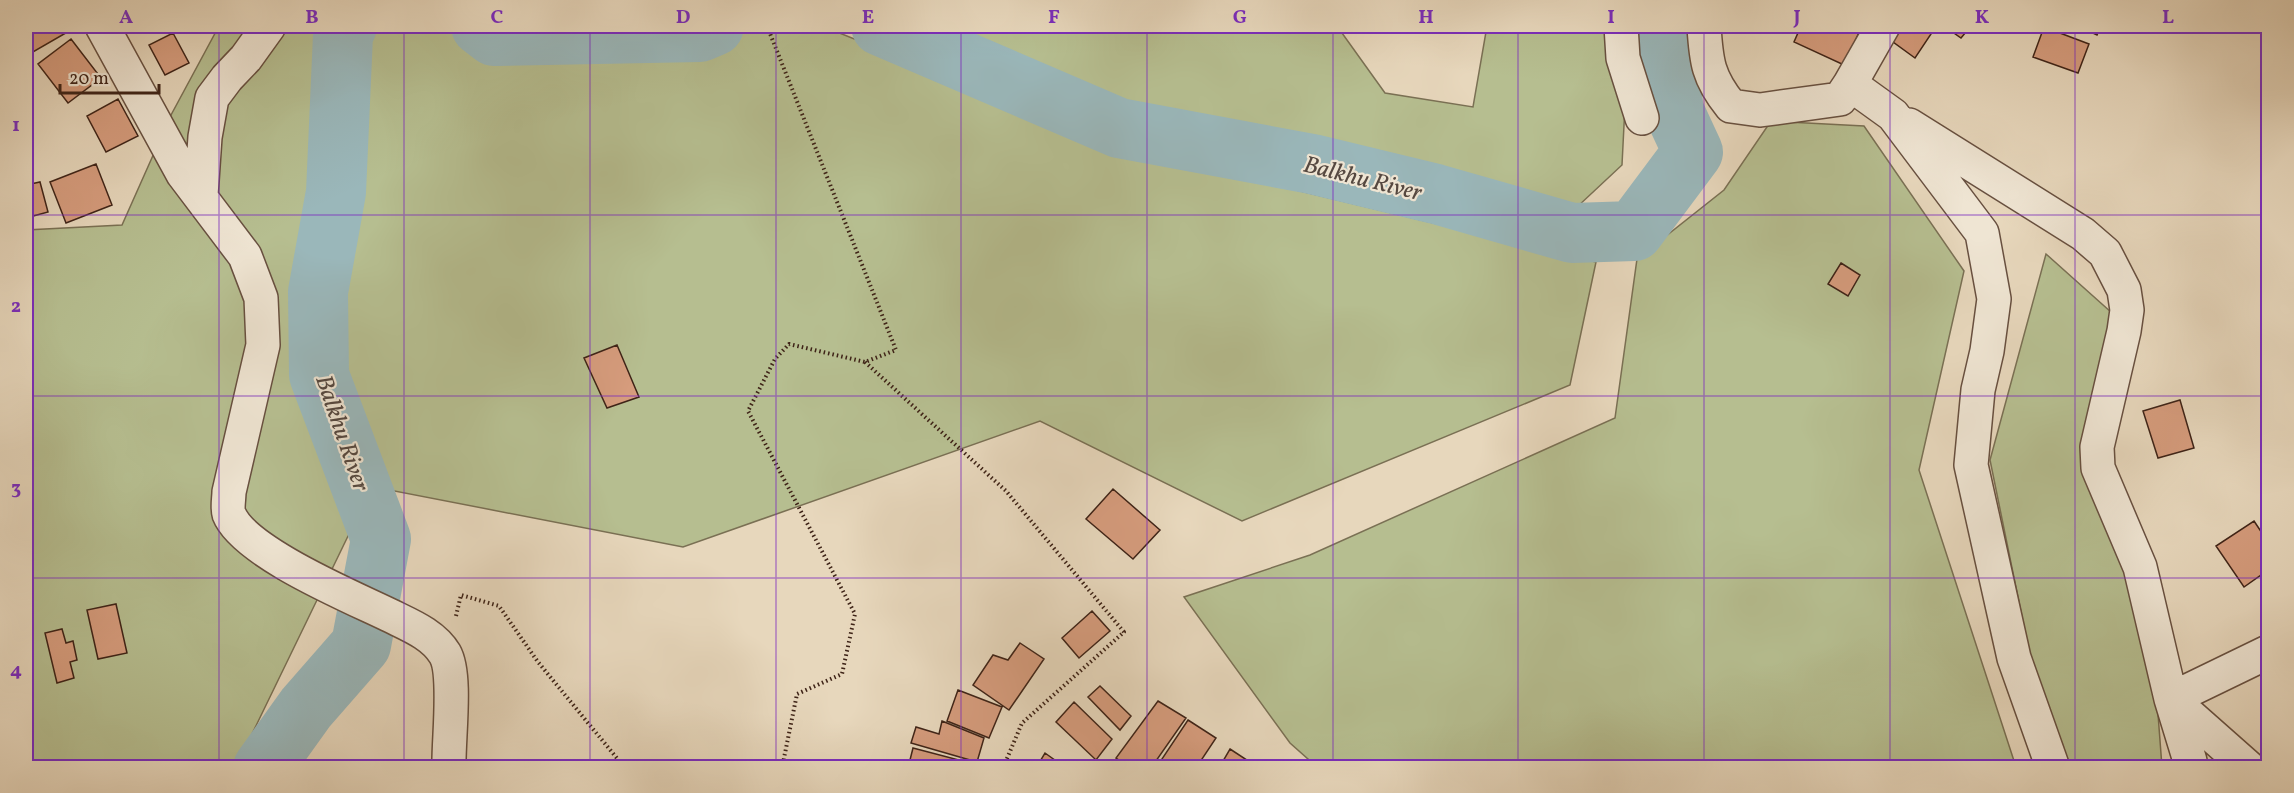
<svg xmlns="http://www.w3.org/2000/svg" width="2294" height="793" font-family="Vollkorn,serif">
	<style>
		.green { fill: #b6be90; stroke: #7a7054; stroke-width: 1.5 }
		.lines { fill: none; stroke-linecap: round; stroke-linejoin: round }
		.river { stroke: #9ab7ba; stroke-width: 60 }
		.building { fill: #d69c7d; stroke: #3e2317; stroke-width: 1.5 }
		.minor-casing { stroke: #685040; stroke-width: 36 }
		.path { stroke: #3e2317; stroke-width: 4; stroke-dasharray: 1.5 3; stroke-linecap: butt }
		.minor { stroke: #efe5d3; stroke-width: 33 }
		.grid { fill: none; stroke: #7b2cbf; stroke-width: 1.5; stroke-opacity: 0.55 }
		.labels { text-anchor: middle; stroke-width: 4.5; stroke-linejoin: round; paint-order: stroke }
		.water-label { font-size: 24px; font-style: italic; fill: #554840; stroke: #efe5d3 }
		.neatline { fill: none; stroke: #7b2cbf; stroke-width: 2 }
		.grid-label { font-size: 20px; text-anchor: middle; font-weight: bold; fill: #7b2cbf }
	</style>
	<rect width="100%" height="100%" fill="#e7d7bc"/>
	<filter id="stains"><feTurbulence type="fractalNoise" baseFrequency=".00333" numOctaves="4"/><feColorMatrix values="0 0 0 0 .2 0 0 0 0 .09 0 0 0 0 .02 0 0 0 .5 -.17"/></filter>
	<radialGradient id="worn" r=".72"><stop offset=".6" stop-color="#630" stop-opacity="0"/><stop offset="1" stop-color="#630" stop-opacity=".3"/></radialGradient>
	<path class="green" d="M219 26H822L1134 151 1596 262 1570 385 1242 521 1040 421 683 547 369 486 349 534 236 767 26 768V230L122 225 171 115Z
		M904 26H1337L1385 93 1473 107 1487 26H1629L1622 165 1561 222 1369 171 1110 119Z
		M1771 121 1864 126 1964 271 1919 470 2016 767H1317L1290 743 1184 597 1310 555 1615 418 1637 259 1724 190Z
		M2046 254 2112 313 2089 460 2141 621 2158 714 2162 767H2057L2040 705 1990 460Z"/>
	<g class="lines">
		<path class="river" d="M481 26 494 36 700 32 714 26
			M881 26 1119 128 1312 164 1436 194 1572 233 1634 231 1693 152 1674 111 1663 26
			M263 768 306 708 361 645 381 539 319 375 318 292 336 192 343 35 347 26"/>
	</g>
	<path class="building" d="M26 26H68L71 30 26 56Z
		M1801 26H1862L1844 65 1794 42Z
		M1898 26H1919L1931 34 1915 58 1889 39Z
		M1944 26H1971L1961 38Z
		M2078 26H2101L2097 35Z
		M2044 27 2089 44 2078 73 2033 57Z
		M173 33 189 63 165 75 149 45Z
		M71 39 101 78 68 103 38 64Z
		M118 99 138 136 106 152 87 116Z
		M96 164 112 205 66 223 50 182Z
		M40 182 48 212 26 218V185Z
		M1841 263 1860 275 1848 296 1828 284Z
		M617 345 639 397 607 408 584 358Z
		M2180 400 2194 448 2158 458 2143 411Z
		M1113 489 1160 530 1133 559 1086 519Z
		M2254 521 2268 542V570L2244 587 2216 546Z
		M116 604 127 653 98 659 87 610Z
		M1092 611 1110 631 1079 658 1062 638Z
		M62 629 66 643 73 641 77 660 70 662 74 678 57 683 45 633Z
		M1020 643 1044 659 1009 710 973 685 993 655 1008 660Z
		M1100 686 1131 716 1120 730 1088 697Z
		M958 690 1002 707 989 738 947 721Z
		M1158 701 1186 718 1151 768H1130L1116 758Z
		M1074 702 1112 739 1096 760 1056 722Z
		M1188 720 1216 738 1196 768H1156Z
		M942 721 984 738 977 762 911 743 916 727 939 734Z
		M913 748 974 764 973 768H908Z
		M1230 749 1259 768H1219Z
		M1045 753 1066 768H1036Z"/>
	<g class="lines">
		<g class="minor-casing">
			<path id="minor" d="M102 26 183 174 245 256 261 298 263 345 229 492C229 498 227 508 229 514 244 552 352 597 389 615 409 625 433 634 445 654 457 675 448 741 449 768
				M1621 26 1623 58 1642 118
				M1704 26C1706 61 1708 78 1731 106L1760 110 1840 99 1850 84 1893 115 1982 233 1994 299 1987 351 1978 390 1971 465 2014 658 2053 768
				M1850 84 1883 26
				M1909 125 2083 234 2105 253 2124 290 2127 310 2124 331 2097 447 2098 468 2140 567 2171 699 2190 761 2189 768
				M201 195 205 137 212 98 227 78 246 58 269 26
				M2171 699 2268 652
				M2171 699 2249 768"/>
		</g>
		<path class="path" d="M767 26 896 350 865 362 789 344 775 359 748 411 855 614 842 674 797 694 782 768
			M865 362 1006 491 1124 632 1022 723 1003 768
			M456 616 461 595 499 606 538 662 625 768"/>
		<use href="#minor" class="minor"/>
	</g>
	<path class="grid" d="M219 26V768M404 26V768M590 26V768M776 26V768M961 26V768M1147 26V768M1333 26V768M1518 26V768M1704 26V768M1890 26V768M2075 26V768M26 215H2268M26 396H2268M26 578H2268"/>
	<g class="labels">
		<g class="water-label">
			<text transform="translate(1363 178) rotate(14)" y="8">Balkhu River</text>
			<text transform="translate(343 433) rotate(71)" y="8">Balkhu River</text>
		</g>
	</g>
	<rect width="2294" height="793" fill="none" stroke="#e7d7bc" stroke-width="66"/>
	<path d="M60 84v9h99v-9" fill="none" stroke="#3e2317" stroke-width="3"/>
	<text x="69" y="84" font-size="18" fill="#3e2317" stroke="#efe5d3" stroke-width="4.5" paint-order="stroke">20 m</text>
	<rect x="33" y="33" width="2228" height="727" class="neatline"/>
	<g class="grid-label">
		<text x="126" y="23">A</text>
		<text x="312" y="23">B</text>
		<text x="497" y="23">C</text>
		<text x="683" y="23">D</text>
		<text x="868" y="23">E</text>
		<text x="1054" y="23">F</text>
		<text x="1240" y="23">G</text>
		<text x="1426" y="23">H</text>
		<text x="1611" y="23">I</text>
		<text x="1797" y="23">J</text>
		<text x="1982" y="23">K</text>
		<text x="2168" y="23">L</text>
		<text x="16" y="131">1</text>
		<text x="16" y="312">2</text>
		<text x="16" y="494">3</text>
		<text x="16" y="676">4</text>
	</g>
	<rect width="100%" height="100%" filter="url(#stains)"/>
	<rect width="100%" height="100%" fill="url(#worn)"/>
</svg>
